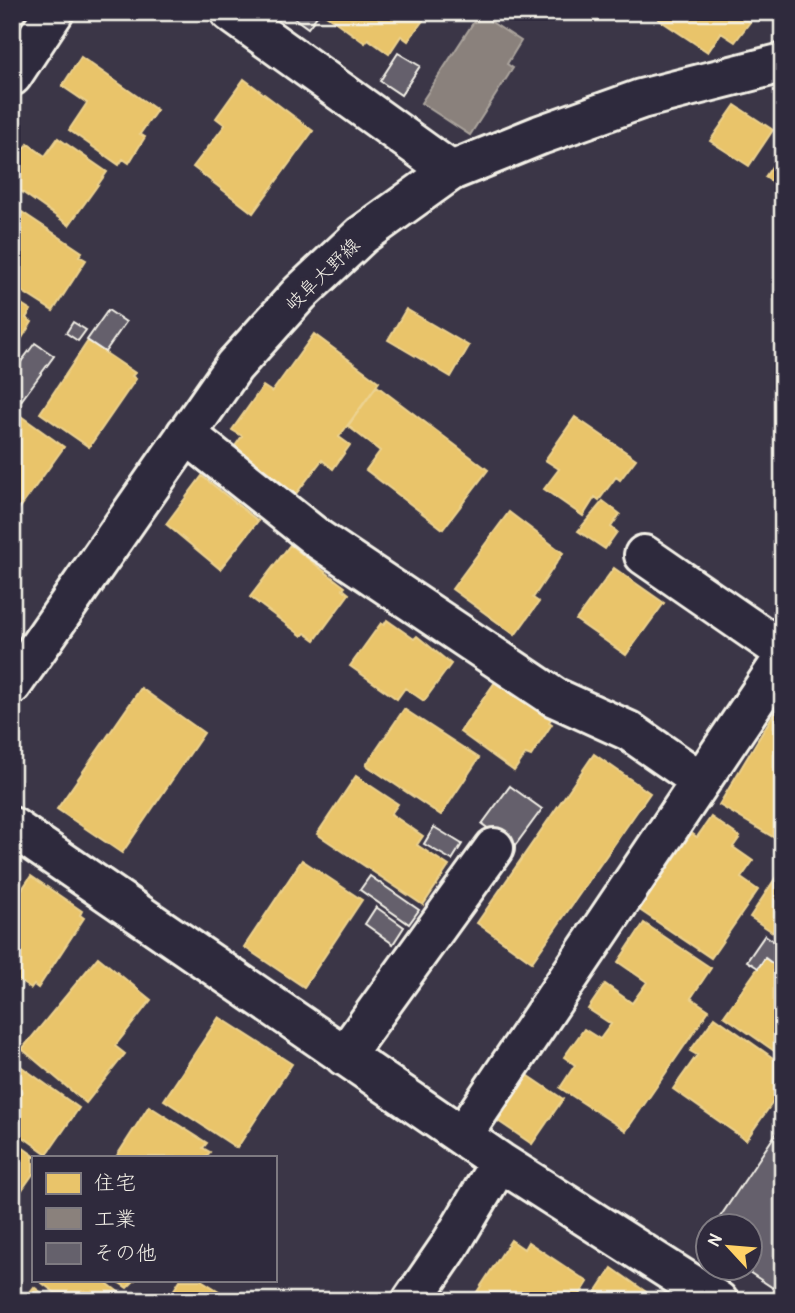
<svg xmlns="http://www.w3.org/2000/svg" width="795" height="1313" font-family="'Patrick Hand','Klee One',sans-serif">
	<style>
		.homes { fill: #e9c46a; stroke: #ecd290; stroke-width: 2 }
		.industry { fill: #8a817c; stroke: #aaa39c; stroke-width: 2 }
		.building { fill: #65616c; stroke: #f4f1e8; stroke-width: 2 }
		.lines { fill: none; stroke-linecap: round; stroke-linejoin: round }
		.minor-casing { stroke: #f4f1e8; stroke-width: 44 }
		.major-casing { stroke: #f4f1e8; stroke-width: 44 }
		.minor { stroke: #2f2a3d; stroke-width: 38 }
		.major { stroke: #2f2a3d; stroke-width: 38 }
		.labels { text-anchor: middle; stroke-width: 7; stroke-linejoin: round; paint-order: stroke }
		.street-label { font-size: 19px; fill: #f4f1e8; stroke: #2f2a3d }
	</style>
	<rect width="100%" height="100%" fill="#3b3647"/>
	<filter id="ink" filterUnits="userSpaceOnUse"><feTurbulence type="fractalNoise" baseFrequency=".0143" numOctaves="2"/><feDisplacementMap in="SourceGraphic" scale="14" xChannelSelector="R" yChannelSelector="G"/><feConvolveMatrix kernelMatrix="1 2 1 2 8 2 1 2 1" color-interpolation-filters="sRGB"/></filter>
	<g filter="url(#ink)">
		<path class="homes" d="M322 12H429L408 41 401 36 389 54 368 39 365 43Z
			M662 12H736L750 22 735 42 721 33 708 52 658 19Z
			M81 57 157 110 140 134 145 137 129 163 123 159 119 165 69 130 87 103 62 86Z
			M244 79 313 131 253 213 193 167 225 125 216 118Z
			M735 105 773 130 749 166 710 141Z
			M58 138 107 172 69 225 12 185V166L28 144 45 156Z
			M783 150V189L765 177Z
			M22 212 82 252 79 256 86 260 53 311 12 285V226Z
			M12 298 31 310 26 318 32 322 12 354Z
			M406 309 469 346 451 377 388 340Z
			M314 334 379 382 339 437 350 445 333 469 322 460 295 495 233 449 242 436 232 430 263 386 272 392Z
			M88 341 135 373 132 376 136 379 89 447 40 413Z
			M377 386 488 470 443 529 366 470 380 451 348 426Z
			M18 414 64 447 12 519V423Z
			M575 417 636 459 620 480 616 477 599 500 595 497 583 516 544 489 559 469 545 460Z
			M202 476 258 521 220 569 166 524Z
			M603 501 620 514 611 527 617 532 605 549 578 531Z
			M509 512 563 553 533 598 539 602 515 635 452 589Z
			M290 545 345 587 343 589 349 594 315 640 305 633 302 636 250 597Z
			M614 568 664 603 626 655 576 620Z
			M387 620 414 639 417 636 451 664 424 701 405 688 397 699 350 666 381 623 384 625Z
			M500 675 555 714 549 722 552 724 531 756 526 754 514 771 460 732Z
			M141 688 204 733 122 853 57 809Z
			M783 698V843L719 805Z
			M404 709 479 758 441 815 366 765Z
			M594 754 650 793 532 962 477 923Z
			M356 776 398 804 391 814 423 836 417 845 449 866 423 905 317 834Z
			M711 817 740 837 733 847 753 861 741 878 758 890 711 958 635 907 687 830 697 837Z
			M302 860 362 900 304 987 244 947Z
			M778 874 783 877V939L750 917Z
			M31 876 82 911 80 915 84 918 38 988 34 985 31 989 12 976V904Z
			M644 923 711 968 691 998 709 1010 626 1131 560 1088 575 1065 564 1057 584 1029 600 1039 611 1024 588 1009 605 984 632 1003 647 982 618 962Z
			M98 957 151 1000 115 1046 125 1054 86 1103 22 1049Z
			M765 958 783 971V1057L724 1016Z
			M219 1017 292 1064 237 1148 164 1100Z
			M715 1017 783 1065V1088L746 1140 673 1089 697 1055 690 1051Z
			M12 1060 79 1108 47 1154 12 1129Z
			M523 1072 563 1099 532 1144 492 1117Z
			M149 1106 207 1143 203 1148 210 1152 206 1157H116Z
			M12 1140 36 1157H33V1174L12 1204Z
			M511 1240 524 1249 528 1242 588 1282 576 1301H471Z
			M612 1268 659 1301H590Z
			M38 1280H103L130 1301H66Z
			M115 1280H135L127 1288Z
			M180 1280H201L235 1301H167Z
			M34 1287 52 1301H23Z"/>
		<path class="industry" d="M479 14 521 41 507 64 513 68 470 135 421 103Z"/>
		<path class="building" d="M292 12H320L308 28 290 15Z
			M398 53 420 66 401 95 380 81Z
			M108 310 126 322 105 352 87 340Z
			M73 322 86 330 78 341 66 333Z
			M35 343 54 356 21 401 12 395V374Z
			M510 786 542 809 514 847 482 824Z
			M434 827 462 844 452 860 424 844Z
			M370 876 419 910 409 924 360 890Z
			M376 907 404 927 393 944 365 924Z
			M765 935 783 948V971L765 958 758 968 747 961Z
			M779 1129 783 1131V1273L773 1288 743 1268H750V1226H714Z"/>
		<g class="lines">
			<g class="minor-casing">
				<path id="minor" d="M230 12 451 171
					M12 76 54 12
					M186 434 318 539 554 697 629 731 701 781
					M644 555 783 651
					M12 827 500 1162 718 1301
					M344 1056 494 848
					M462 1136 783 659
					M412 1301 449 1247 500 1162"/>
			</g>
			<g class="major-casing">
				<path id="major" d="M12 685 234 366 300 293 362 235 451 171 540 135 641 99 783 63"/>
			</g>
			<use href="#minor" class="minor"/>
			<use href="#major" class="major"/>
		</g>
	</g>
	<g class="labels">
		<g class="street-label">
			<text transform="translate(322 274) rotate(-44)" y="7">岐阜大野線</text>
		</g>
	</g>
	<rect width="795" height="1313" fill="none" stroke="#2f2a3d" stroke-width="42"/>
	<rect x="21" y="21" width="753" height="1271" fill="none" stroke="#f4f1e8" stroke-width="2.5" filter="url(#ink)"/>
	<rect x="32" y="1156" width="245" height="126" fill="#2f2a3d" stroke="#7e7a81" stroke-width="2"/>
	<rect x="46" y="1173" width="35" height="21" fill="#e9c46a" stroke="#7e7a81" stroke-width="2"/>
	<text x="94" y="1190" font-size="21" fill="#f4f1e8">住宅</text>
	<rect x="46" y="1208" width="35" height="21" fill="#8a817c" stroke="#7e7a81" stroke-width="2"/>
	<text x="94" y="1226" font-size="21" fill="#f4f1e8">工業</text>
	<rect x="46" y="1243" width="35" height="21" fill="#65616c" stroke="#7e7a81" stroke-width="2"/>
	<text x="94" y="1260" font-size="21" fill="#f4f1e8">その他</text>
	<g transform="translate(729 1247) rotate(296)"><circle r="33" fill="#2f2a3d" stroke="#7e7a81" stroke-width="2"/>
	<path d="M0-5L12 26L0 18L-12 26Z" fill="#ffd166"/>
	<text y="-10" font-size="19" font-weight="bold" text-anchor="middle" fill="#f4f1e8">N</text>
	</g>
</svg>
